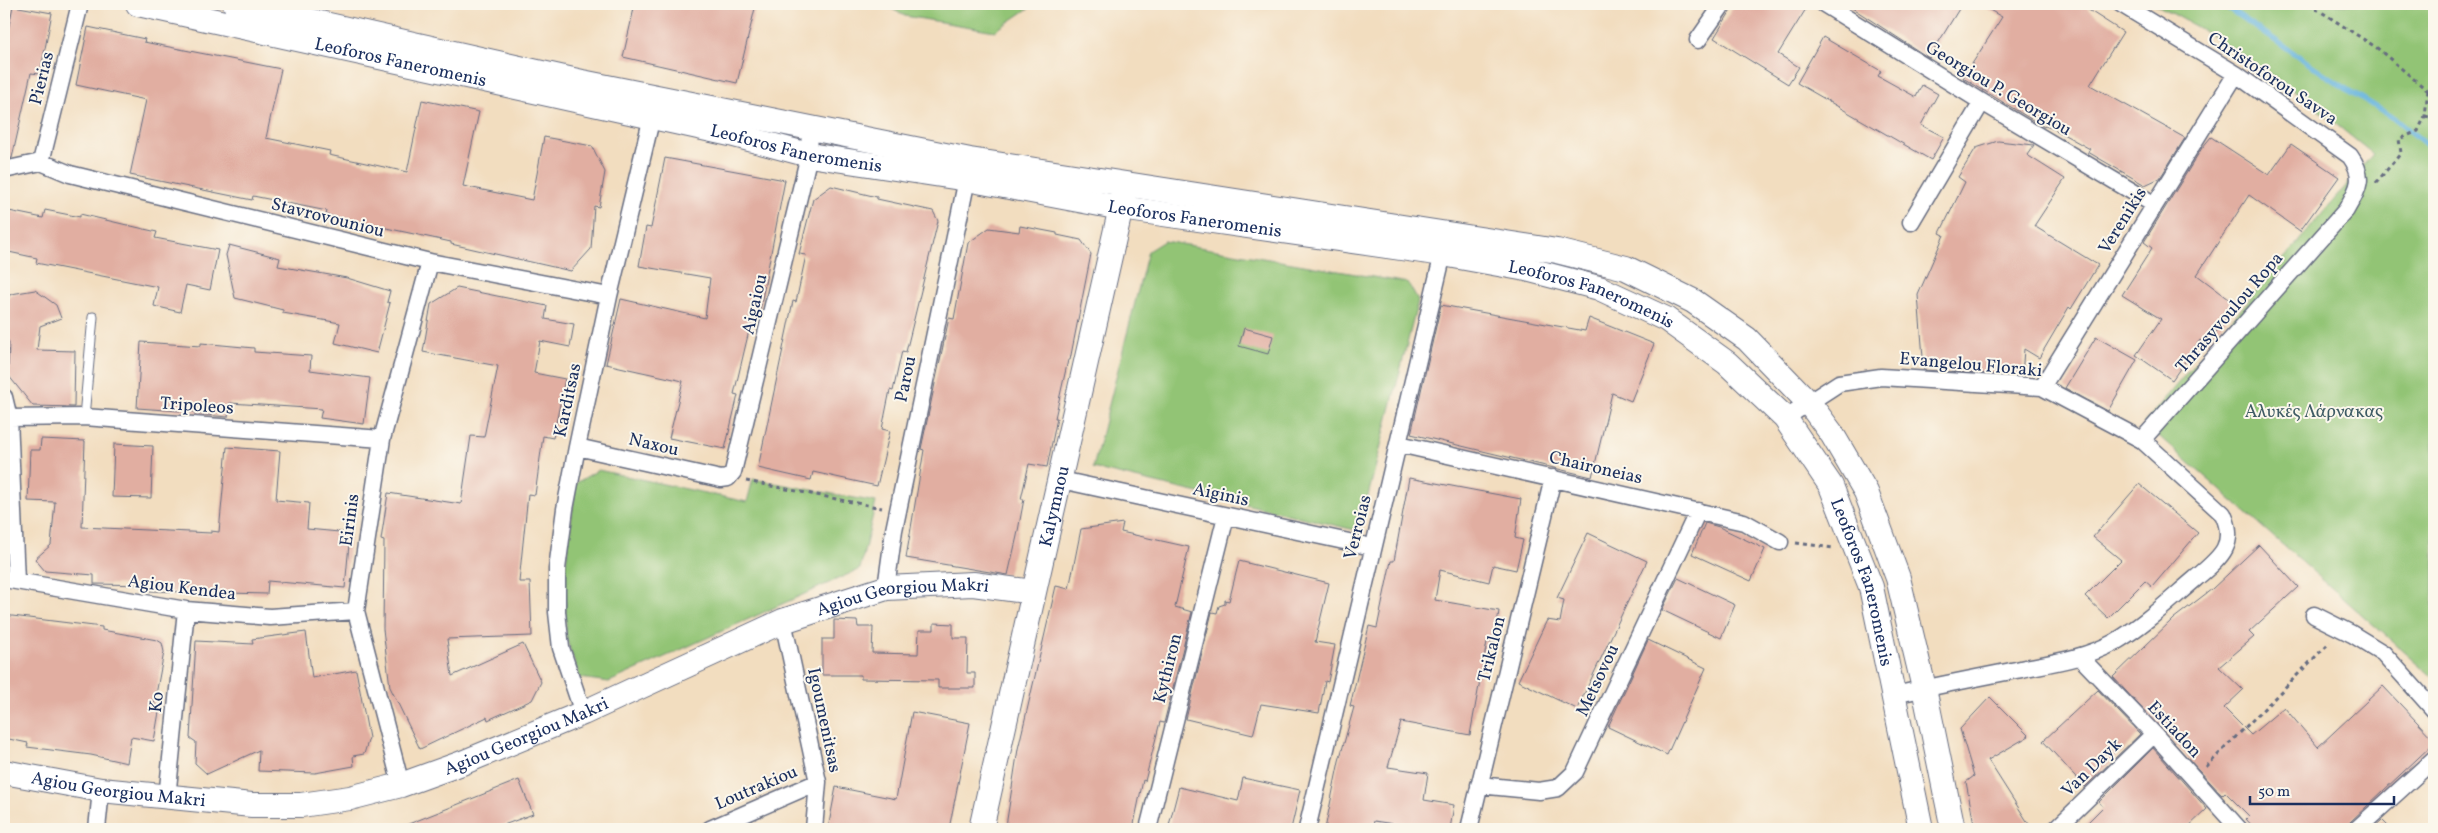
<svg xmlns="http://www.w3.org/2000/svg" width="2438" height="833" font-family="Vollkorn,serif">
	<style>
		.green { fill: #92c474; stroke: #567a69 }
		.lines { fill: none; stroke-linecap: round; stroke-linejoin: round }
		.stream { stroke: #62b2dd; stroke-width: 5.5 }
		.building { fill: #e1aea1 }
		.lane-casing { stroke: #666c80; stroke-width: 11 }
		.street-casing { stroke: #666c80; stroke-width: 19 }
		.secondary-casing { stroke: #666c80; stroke-width: 26 }
		.path { stroke: #666c80; stroke-width: 3; stroke-dasharray: 4 4; stroke-linecap: butt }
		.lane { stroke: #fff; stroke-width: 9 }
		.street { stroke: #fff; stroke-width: 16 }
		.secondary { stroke: #fff; stroke-width: 24 }
		.labels { text-anchor: middle; stroke-width: 4; stroke-linejoin: round; paint-order: stroke }
		.street-label { font-size: 18px; fill: #1b2f5e; stroke: #fbf7ec }
		.park-label { font-size: 18px; fill: #3f5c65; stroke: #fbf7ec }
	</style>
	<rect width="100%" height="100%" fill="#fbf7ec"/>
	<filter id="ink" filterUnits="userSpaceOnUse"><feTurbulence type="fractalNoise" baseFrequency=".02" numOctaves="2"/><feDisplacementMap in="SourceGraphic" scale="10" xChannelSelector="R" yChannelSelector="G"/><feConvolveMatrix kernelMatrix="1 2 1 2 8 2 1 2 1" color-interpolation-filters="sRGB"/></filter>
	<filter id="wash" filterUnits="userSpaceOnUse"><feTurbulence type="fractalNoise" baseFrequency=".0096" numOctaves="4" result="noise"/><feDisplacementMap in="SourceGraphic" scale="20" xChannelSelector="R" yChannelSelector="G"/><feGaussianBlur stdDeviation="1.12" result="paint"/><feColorMatrix in="noise" values="0 0 0 0 0 0 0 0 0 0 0 0 0 0 0 0 0 1.4 0 .05"/><feComposite in="paint" operator="in"/></filter>
	<g filter="url(#wash)">
		<rect width="100%" height="100%" fill="#f2ddbf"/>
		<path class="green" d="M883 4H1035L995 31 905 16Z
			M2155 4H2434V678L2144 423 2373 154 2295 91 2208 33Z
			M1164 241 1408 283 1418 301 1359 531 1093 468 1148 251Z
			M598 470 747 502 753 479 876 502 860 569 609 682 580 678 566 638 565 570 576 483Z"/>
		<g class="lines">
			<path class="stream" d="M2222 4 2339 84 2397 120 2434 151"/>
		</g>
		<g id="blocks">
			<path class="building" d="M635 4H756L737 83 623 57Z
				M1735 4H1809L1778 54 1799 67 1788 84 1714 38Z
				M1846 4H1962L1929 58Z
				M1979 4H2090L2087 9 2123 32 2090 85 2185 138 2160 178 2145 185 2088 152 2090 149 2054 129 2045 126 2044 127 1963 78 2002 17Z
				M13 6 52 13 40 74 31 73 12 158 4 160V50Z
				M88 27 145 39 144 42 281 69 266 138 330 151 329 155 407 172 422 100 479 112 463 186 532 200 544 137 592 146 605 172 599 207 594 206 591 249 571 271 451 244V242L326 215 327 211 253 196 252 200 130 175 146 100 76 85Z
				M1823 37 1881 71 1878 76 1916 97 1922 85 1938 94 1921 125 1944 137 1931 160 1797 83Z
				M2211 137 2269 175 2291 144 2339 177 2300 231 2249 195 2197 275 2237 305 2206 345 2200 340 2172 380 2136 355 2161 319 2122 295 2152 248 2144 242 2202 148Z
				M1998 141 2034 145 2027 155 2065 179 2034 226 2098 265 2071 309 2069 307 2039 358 2024 349 2022 376 1924 370 1918 295 1944 235 1940 233 1965 182 1958 177 1976 148Z
				M665 158 785 180 759 315 753 314 734 394 738 395 725 449 669 438 683 381 606 364 621 299 705 318 710 278 639 266 646 227 651 228Z
				M831 186 877 197V199L933 211 938 221 906 352 902 351 893 391 890 390 882 429 890 431 877 486 813 472 811 480 758 468 793 301 796 302 806 255 799 254 813 199Z
				M4 210 43 218 45 210 80 217V214L157 232 155 238 218 250 210 290 186 285 180 312 154 306 158 287 36 263 37 258 4 251Z
				M1020 226 1057 233V235L1081 240 1091 254 1070 360H1068L1055 418H1057L1047 467 1029 464 1021 499H1024L1017 536 1008 575 906 558 924 450 921 449 949 318 954 319 968 243 989 228 1019 232Z
				M229 245 280 258 278 266 347 278 390 291 387 302 390 303 377 353 335 343 340 323 283 313V310L235 298 226 255Z
				M457 288 547 306 545 319 574 324 570 347 540 341 534 373 565 379 553 438 543 436 535 495 528 494 519 582H530L532 636 447 639 452 676 523 644 541 682 532 700 488 720 487 717 420 749 390 687 383 629 384 541 381 540 388 493 461 504 471 436 484 437 498 366 423 352 431 304Z
				M35 290 56 305 61 318 40 326 37 350 75 351 74 407 33 406 8 375 9 342 4 336V302L11 294Z
				M1441 305 1585 331 1589 318 1654 344 1631 401 1612 393 1592 477 1411 434Z
				M1244 328 1273 336 1268 354 1239 346Z
				M2096 337 2137 360 2108 411 2065 388Z
				M141 342 201 346V343L254 348V352L311 356 310 370 370 378 364 424 320 418 322 409 230 403 228 417 195 414V412L137 408Z
				M41 439 85 441 82 527 211 533V531L219 532 227 447 280 451 276 500 309 503 307 529 350 533 345 588 268 581 267 594 150 591V585L94 584V575L45 571 35 559 51 545 55 502 28 501 30 450H40Z
				M114 444 153 446 151 498 112 497Z
				M1409 478 1521 499 1515 538 1523 540 1516 570 1493 565 1489 582 1440 570 1435 600 1499 611 1494 643 1487 642 1470 735 1401 722 1388 767 1428 773 1424 800 1454 805 1450 829 1420 828 1374 821 1372 829H1325L1339 761 1354 707 1350 706 1369 626 1377 628 1391 561H1394Z
				M2139 484 2198 533 2152 587 2145 581 2108 618 2085 596 2121 560 2093 537Z
				M1123 523 1121 532 1189 547 1175 607 1192 612 1164 723 1160 722 1145 781 1143 780 1133 829H1024L1006 826 1018 749 1056 586 1069 589 1081 529Z
				M1705 523 1719 527 1765 549 1751 581 1692 554Z
				M1588 533 1647 561 1577 709 1518 681 1547 620 1560 622 1564 600 1557 598Z
				M2259 545 2298 587 2249 632 2254 637 2219 667 2243 690 2224 708 2251 735 2284 707 2318 747 2383 686 2434 740V743L2350 822 2347 829H2255L2246 819 2249 816 2225 792 2222 795 2113 677 2173 619 2212 589Z
				M1239 561 1329 583 1315 642 1335 645 1328 682 1325 681 1319 713 1261 704 1253 735 1186 719 1212 612 1217 613 1219 606 1225 604V600L1229 601Z
				M1678 578 1735 605 1721 638 1662 610Z
				M4 615 102 627V630L157 640 162 643 164 652 154 705 160 706 154 741 131 737 127 763 91 755 27 747 28 743 4 738Z
				M834 620 857 621 858 627H873L872 653 918 654 919 630H934V623L953 624V638H968L967 673H975V688H938V680L861 679V675H822V639H834Z
				M306 632 312 678 356 670 369 738 364 754 353 756 354 766 315 773 258 771 259 750 207 774 195 763 196 742 190 738 196 641 253 644 252 639Z
				M1648 640 1706 668 1667 755 1608 727Z
				M2098 690 2140 734 2085 787 2043 741Z
				M1990 697 2029 736 1988 760 2032 829H1975L1966 782 1974 776 1960 729Z
				M912 712 970 723 949 829H828L836 787 896 799Z
				M2153 748 2207 809 2186 829H2081L2103 807 2099 802Z
				M1243 778 1300 790 1291 829H1168L1179 787 1238 801Z
				M519 780 533 814 493 829H396Z
				M2382 820 2391 829H2372Z"/>
		</g>
	</g>
	<g filter="url(#ink)">
		<use href="#blocks" fill-opacity="0" stroke="#666c80" stroke-width="1"/>
		<g class="lines">
			<g class="lane-casing">
				<path id="lane" d="M84 417 93 317"/>
			</g>
			<g class="street-casing">
				<path id="street" d="M1824 4 1982 102 2155 205
					M2121 4 2236 74 2350 156C2366 178 2358 189 2346 210L2142 440
					M1698 40 1723 4
					M41 162 70 174 430 262 609 296
					M41 162 80 4
					M4 170 41 162
					M1911 222 1982 102
					M2042 387 2236 74
					M4 397 9 418 16 581
					M9 418 84 417 382 439
					M1785 418 1839 383 1881 377 2042 387 2142 440 2223 514C2238 546 2218 559 2195 579 2169 601 2144 625 2115 642 2084 659 2050 663 2016 670 1976 678 1935 686 1894 695
					M1399 444 1744 522 1780 542
					M577 447 721 479 728 478 733 472 809 155 810 129
					M1061 480 1372 547
					M4 579 186 610 270 617 356 611
					M886 588 894 530 967 179
					M2314 615 2352 634 2383 653 2434 710
					M783 621 818 782 814 829
					M2080 657 2154 734 2239 829
					M583 713 561 648 557 612V569L565 509 577 447 609 296 654 108
					M401 785 356 611 382 439 430 262
					M1479 785 1539 791 1558 788 1575 772 1698 511
					M167 798 186 610
					M97 829 101 790
					M710 829 818 782
					M1148 829 1226 516
					M1307 829 1445 245
					M1469 829 1553 478
					M2056 829 2154 734
					M2357 829 2434 759"/>
			</g>
			<g class="secondary-casing">
				<g id="secondary">
					<path id="s1" d="M138 4 730 134 809 155 967 179 1121 208 1443 254 1526 269 1599 288 1666 319 1727 363 1785 418 1831 486 1871 587 1921 829"/>
					<path d="M235 4 582 82 970 160 1557 251 1626 268 1693 301 1747 339 1809 403 1832 434 1866 492 1898 578 1924 688 1953 829"/>
					<path id="s2" d="M4 772 101 790 252 805H301L350 798 401 785 462 763 583 713 783 621 886 588 973 584 1033 592"/>
					<path id="s3" d="M981 829C1027 617 1078 407 1124 194"/>
				</g>
			</g>
			<path class="path" d="M2309 4 2377 48 2434 96
				M2425 116 2434 118
				M2376 183 2401 153 2399 139 2418 131 2425 116 2428 90
				M746 481 882 508
				M1796 543 1834 548
				M2206 767 2330 642"/>
			<use href="#lane" class="lane"/>
			<use href="#street" class="street"/>
			<use href="#secondary" class="secondary"/>
		</g>
	</g>
	<g class="labels">
		<g class="street-label">
			<text dy="6" stroke="none"><textPath href="#s1" startOffset="269">Leoforos Faneromenis</textPath></text>
			<text transform="translate(41 78) rotate(-76)" y="6">Pierias</text>
			<text transform="translate(2273 78) rotate(34)" y="6">Christoforou Savva</text>
			<text transform="translate(1999 88) rotate(31)" y="6">Georgiou P. Georgiou</text>
			<text dy="6" stroke="none"><textPath href="#s1" startOffset="674">Leoforos Faneromenis</textPath></text>
			<text transform="translate(328 217) rotate(14)" y="6">Stavrovouniou</text>
			<text dy="6" stroke="none"><textPath href="#s1" startOffset="1079">Leoforos Faneromenis</textPath></text>
			<text transform="translate(2122 220) rotate(-58)" y="6">Verenikis</text>
			<text dy="6" stroke="none"><textPath href="#s1" startOffset="1484">Leoforos Faneromenis</textPath></text>
			<text transform="translate(754 304) rotate(-77)" y="6">Aigaiou</text>
			<text transform="translate(2229 312) rotate(-49)" y="6">Thrasyvoulou Ropa</text>
			<text transform="translate(1971 364) rotate(5)" y="6">Evangelou Floraki</text>
			<text transform="translate(905 379) rotate(-78)" y="6">Parou</text>
			<text transform="translate(567 400) rotate(-78)" y="6">Karditsas</text>
			<text transform="translate(197 405) rotate(4)" y="6">Tripoleos</text>
			<text transform="translate(654 444) rotate(13)" y="6">Naxou</text>
			<text transform="translate(1596 467) rotate(13)" y="6">Chaironeias</text>
			<text transform="translate(1221 494) rotate(12)" y="6">Aiginis</text>
			<text dy="6" stroke="none"><textPath href="#s3" startOffset="331">Kalymnou</textPath></text>
			<text transform="translate(349 520) rotate(-82)" y="6">Eirinis</text>
			<text transform="translate(1357 527) rotate(-76)" y="6">Verroias</text>
			<text dy="6" stroke="none"><textPath href="#s1" startOffset="1902">Leoforos Faneromenis</textPath></text>
			<text transform="translate(182 587) rotate(7)" y="6">Agiou Kendea</text>
			<text dy="6" stroke="none"><textPath href="#s2" startOffset="941">Agiou Georgiou Makri</textPath></text>
			<text transform="translate(1491 649) rotate(-76)" y="6">Trikalon</text>
			<text transform="translate(1167 668) rotate(-76)" y="6">Kythiron</text>
			<text transform="translate(1597 680) rotate(-65)" y="6">Metsovou</text>
			<text transform="translate(156 702) rotate(-84)" y="6">Ko</text>
			<text transform="translate(825 720) rotate(78)" y="6">Igoumenitsas</text>
			<text transform="translate(2175 729) rotate(47)" y="6">Estiadon</text>
			<text dy="6" stroke="none"><textPath href="#s2" startOffset="536">Agiou Georgiou Makri</textPath></text>
			<text transform="translate(2091 767) rotate(-44)" y="6">Van Dayk</text>
			<text transform="translate(756 787) rotate(-23)" y="6">Loutrakiou</text>
			<text dy="6" stroke="none"><textPath href="#s2" startOffset="116">Agiou Georgiou Makri</textPath></text>
		</g>
		<g class="park-label">
			<text x="2314" y="417">Αλυκές Λάρνακας</text>
		</g>
	</g>
	<rect width="2438" height="833" fill="none" stroke="#fbf7ec" stroke-width="20"/>
	<path d="M2250 796v8h144v-8" fill="none" stroke="#1b2f5e" stroke-width="2.5"/>
	<text x="2258" y="796" font-size="15" fill="#1b2f5e" stroke="#fbf7ec" stroke-width="4" paint-order="stroke">50 m</text>
</svg>
